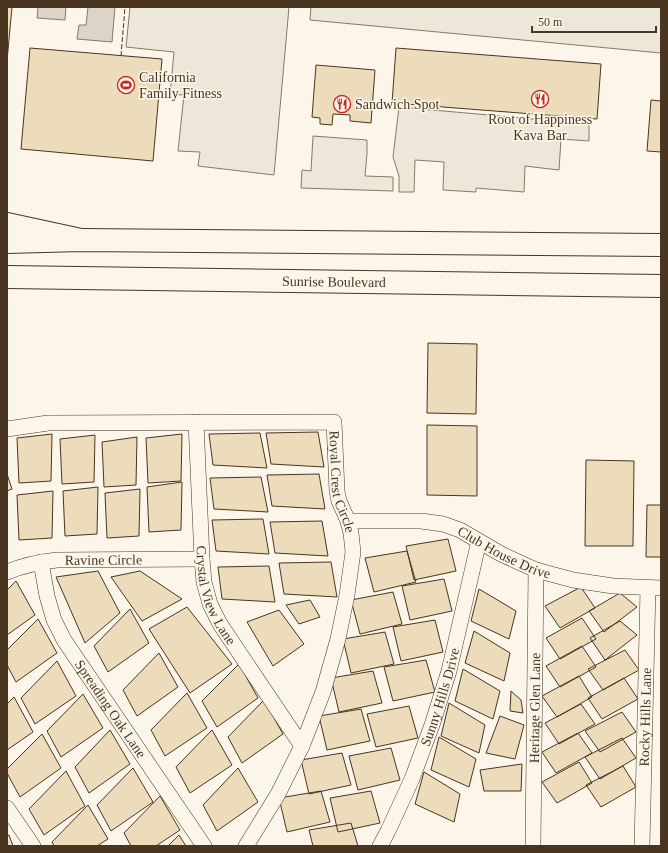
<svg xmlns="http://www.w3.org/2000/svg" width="668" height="853" font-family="Georgia,serif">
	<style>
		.parking { fill: #ede7d9; stroke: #887966 }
		.water { fill: #dcd4c6; stroke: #887966 }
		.building { fill: #ecdcbc; stroke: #4a3520 }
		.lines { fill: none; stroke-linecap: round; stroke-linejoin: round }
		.minor-casing { stroke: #4a3520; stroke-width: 16 }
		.primary-casing { stroke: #4a3520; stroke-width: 24 }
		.motorway-casing { stroke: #4a3520; stroke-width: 24 }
		.minor { stroke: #fbf6e9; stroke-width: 15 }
		.primary { stroke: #fbf6e9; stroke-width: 22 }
		.motorway { stroke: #fbf6e9; stroke-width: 22 }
		.fence { stroke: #4a3520; stroke-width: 1; stroke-dasharray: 5 2; stroke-linecap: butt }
		.labels { text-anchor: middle; stroke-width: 3; stroke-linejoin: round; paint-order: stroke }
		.poi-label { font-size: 14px; fill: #4a3520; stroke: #fbf6e9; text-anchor: start }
		.street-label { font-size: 14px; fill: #4a3520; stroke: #fbf6e9 }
	</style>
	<rect width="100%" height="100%" fill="#fbf6e9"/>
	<path class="parking" d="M130 7H289L274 175 198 166 200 152 178 151 184 95 170 94 174 52 126 47Z
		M311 7H661V53L310 20Z
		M399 107 589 124V141L561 139 559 170 525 166 524 192 476 188V192L443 190 444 162 415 160 414 192H399V176L393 157Z
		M313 136 367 140V154L365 176 393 177V191L301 188 302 170 311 171Z"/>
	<path class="water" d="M38 7H66L65 20 37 18Z
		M88 7H115L112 42 77 39 79 25H86Z"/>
	<path class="building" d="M7 7H12L7 61Z
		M30 48 162 59 153 161 21 149Z
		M396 48 601 64 597 119 392 103Z
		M316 65 375 70 371 123 350 121V115L333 114 332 125 320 124V118L312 117Z
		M651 100 661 101V152L647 151Z
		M428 343 477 344 476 414 427 413Z
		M427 425 477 426V496L427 495Z
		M318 432 324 467 271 464 266 433Z
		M260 433 267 468 213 465 209 434Z
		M52 434 51 481 19 483 17 438Z
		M182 434 181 481 148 483 146 438Z
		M95 435 94 482 62 484 60 439Z
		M137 437 136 485 104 487 102 442Z
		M586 460 634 461 633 546H585Z
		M7 474 12 489 7 491Z
		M319 474 325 509 272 506 267 475Z
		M261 477 268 512 214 509 210 478Z
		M182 482 181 530 149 532 147 487Z
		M98 487 97 534 65 536 63 491Z
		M140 489 139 536 107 538 105 493Z
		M53 491 52 538 19 540 17 495Z
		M647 505H661V557H646Z
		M263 519 269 554 216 551 212 520Z
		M322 521 328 556 275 553 270 522Z
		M448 539 456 571 414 580 406 546Z
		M407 551 416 582 374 592 365 558Z
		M331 562 337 597 284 594 279 563Z
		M269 566 275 602 222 599 218 567Z
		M98 571 120 613 85 643 56 577Z
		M140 571 182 599 142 621 111 577Z
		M444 579 452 611 410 620 402 586Z
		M16 581 35 615 7 635V590Z
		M581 587 595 608 560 628 545 606Z
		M479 589 516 611 509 639 471 621Z
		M393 592 402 624 360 634 351 600Z
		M620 593 637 607 604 632 589 611Z
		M310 600 320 617 299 624 286 605Z
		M187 607 232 664 190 693 149 629Z
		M130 609 149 643 108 672 94 646Z
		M279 610 304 644 273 666 247 622Z
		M582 618 596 639 560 659 546 638Z
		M38 619 57 653 16 682 7 665V650Z
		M435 620 443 652 401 661 393 627Z
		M620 621 637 635 605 660 590 638Z
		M474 631 510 653 504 681 465 663Z
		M385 632 394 664 351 673 343 639Z
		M582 646 596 667 560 687 546 666Z
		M625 650 639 670 603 690 588 669Z
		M159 653 178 687 137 716 123 690Z
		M426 660 435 692 393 701 384 667Z
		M57 661 76 696 35 724 21 698Z
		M239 664 258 698 217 727 202 701Z
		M463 669 500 691 493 719 455 701Z
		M373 671 382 703 339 712 331 678Z
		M579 676 592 697 557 717 542 696Z
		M624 678 638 699 602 719 588 698Z
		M511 691 521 700 523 713 510 711Z
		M187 693 207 728 165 756 151 730Z
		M83 694 103 728 61 757 47 731Z
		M14 697 33 732 7 750V704Z
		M264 700 283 734 242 763 228 737Z
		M449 703 485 725 479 753 441 736Z
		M581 704 595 724 559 744 545 723Z
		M409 706 418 738 376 747 367 714Z
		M361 709 370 741 327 750 319 716Z
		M622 712 636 732 600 752 585 731Z
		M500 716 524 725 515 759 486 753Z
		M110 730 130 764 89 793 75 767Z
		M212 730 232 765 190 793 176 767Z
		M578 733 592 753 556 773 542 752Z
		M42 734 61 768 20 797 7 773V769Z
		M439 737 476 759 469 787 431 770Z
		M622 738 636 758 600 779 585 757Z
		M391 748 400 780 358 790 349 756Z
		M342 753 351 785 309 794 301 760Z
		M579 762 592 783 557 803 542 782Z
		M522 764 521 791H484L480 770Z
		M623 766 636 787 601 807 586 785Z
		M133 768 153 802 111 831 97 805Z
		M238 768 258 802 217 831 203 805Z
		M66 771 85 806 44 835 29 809Z
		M424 772 460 794 454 822 415 804Z
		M321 791 330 822 287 832 279 798Z
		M371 791 380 823 338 832 330 798Z
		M160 796 180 830 156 846H131L124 833Z
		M88 805 108 839 97 846H54L52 842Z
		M351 823 358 846H313L309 830Z
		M9 835 13 846H7V836Z
		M179 835 186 846H168Z"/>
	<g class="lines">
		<g class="minor-casing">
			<g id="minor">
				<path id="s1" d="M196 422 202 559 204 582 210 604 220 624 302 746"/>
				<path id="s2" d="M7 429 48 423 334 422 337 491 339 501 348 521 351 533 353 552 347 595 338 639 323 692 302 746 278 794 246 846"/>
				<path id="s3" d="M348 521H421L443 524 460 530 501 554 536 570 573 580 613 586 661 588"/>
				<path id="s4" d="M41 562 47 596 54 620 64 640 204 846"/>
				<path id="s5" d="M7 572C24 565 39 562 57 560L202 559"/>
				<path d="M7 808 33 846"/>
				<path id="s6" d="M380 846 388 831 412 779 432 725 449 671 479 541"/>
				<path id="s7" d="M533 846 536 570"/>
				<path id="s8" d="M642 846 648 588"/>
			</g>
		</g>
		<g class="primary-casing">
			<g id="primary">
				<path d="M7 242 81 240 661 245"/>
				<path id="s9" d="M7 277 661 286"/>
			</g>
		</g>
		<g class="motorway-casing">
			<path id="motorway" d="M7 224 81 240"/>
		</g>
		<use href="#minor" class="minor"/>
		<use href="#primary" class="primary"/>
		<use href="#motorway" class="motorway"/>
		<path class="fence" d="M121 56 125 7"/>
	</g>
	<defs>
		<g id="stadium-ring" transform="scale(0.9)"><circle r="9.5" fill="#fbf6e9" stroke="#c62828" stroke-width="1.5"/><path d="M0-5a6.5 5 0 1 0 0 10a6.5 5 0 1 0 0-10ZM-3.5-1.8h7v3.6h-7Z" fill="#c62828"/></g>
		<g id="restaurant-ring" transform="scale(0.9)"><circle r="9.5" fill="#fbf6e9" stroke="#c62828" stroke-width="1.5"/><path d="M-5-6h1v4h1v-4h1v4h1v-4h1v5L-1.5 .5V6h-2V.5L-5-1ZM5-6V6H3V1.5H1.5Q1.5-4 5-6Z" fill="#c62828"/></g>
	</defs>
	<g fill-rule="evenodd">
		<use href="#stadium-ring" x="126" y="85"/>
		<use href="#restaurant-ring" x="540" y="99"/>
		<use href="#restaurant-ring" x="342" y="104"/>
	</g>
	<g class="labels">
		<g class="poi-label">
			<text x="139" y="82">California<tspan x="139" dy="16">Family Fitness</tspan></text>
			<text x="355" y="109">Sandwich Spot</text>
			<text x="540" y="124" text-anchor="middle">Root of Happiness<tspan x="540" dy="16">Kava Bar</tspan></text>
		</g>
		<g class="street-label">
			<text dy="5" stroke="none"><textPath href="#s9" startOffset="327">Sunrise Boulevard</textPath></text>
			<text dy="5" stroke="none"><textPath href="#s2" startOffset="388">Royal Crest Circle</textPath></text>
			<text dy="5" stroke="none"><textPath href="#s3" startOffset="163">Club House Drive</textPath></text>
			<text dy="5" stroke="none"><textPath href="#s5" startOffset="98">Ravine Circle</textPath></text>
			<text dy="5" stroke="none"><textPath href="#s1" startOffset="176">Crystal View Lane</textPath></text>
			<text dy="5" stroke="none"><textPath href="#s6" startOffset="161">Sunny Hills Drive</textPath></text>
			<text dy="5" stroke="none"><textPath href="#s7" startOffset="138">Heritage Glen Lane</textPath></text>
			<text dy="5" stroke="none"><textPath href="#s4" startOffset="165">Spreading Oak Lane</textPath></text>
			<text dy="5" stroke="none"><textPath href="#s8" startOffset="129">Rocky Hills Lane</textPath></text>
		</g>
	</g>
	<rect width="668" height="853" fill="none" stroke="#4a3520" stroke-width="16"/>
	<path d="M532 26v6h124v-6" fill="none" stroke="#4a3520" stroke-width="2"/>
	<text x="538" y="26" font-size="12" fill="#4a3520" stroke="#fbf6e9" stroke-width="3" paint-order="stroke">50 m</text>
</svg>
